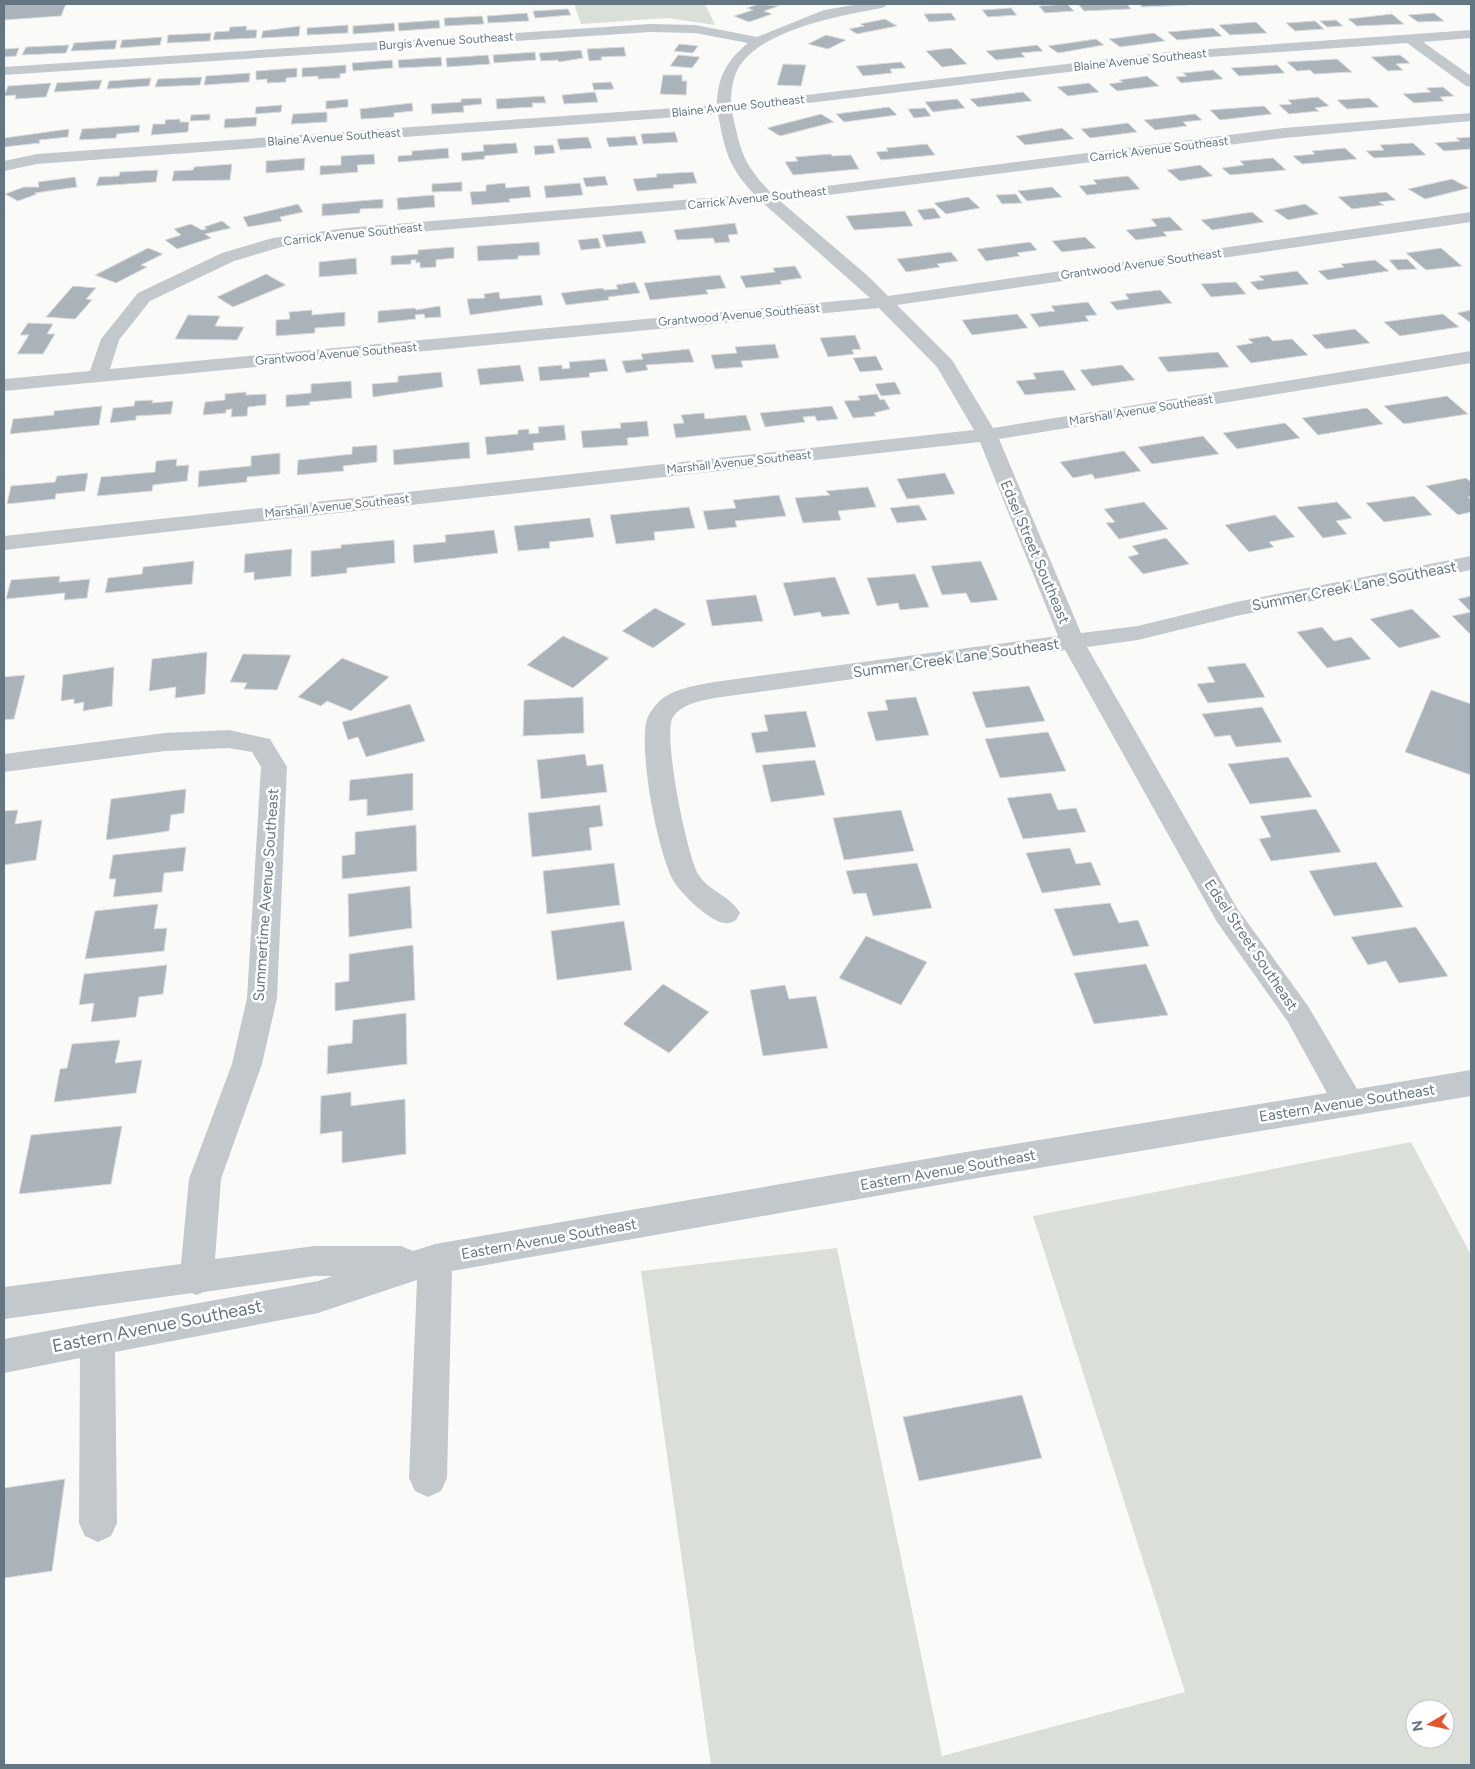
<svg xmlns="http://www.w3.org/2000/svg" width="1475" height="1769" font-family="Figtree,sans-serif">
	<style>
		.green { fill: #dadfd7; fill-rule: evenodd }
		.building { fill: #aab3b9; stroke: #dcdcda }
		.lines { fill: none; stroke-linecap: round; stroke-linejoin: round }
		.minor { fill: #c3c8cc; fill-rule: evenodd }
		.labels { text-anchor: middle; stroke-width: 5; stroke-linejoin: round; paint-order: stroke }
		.far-street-label { font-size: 12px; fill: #657683; stroke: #fff }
		.street-label { font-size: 15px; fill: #657683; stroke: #fff }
		.near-street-label { font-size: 18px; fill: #657683; stroke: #fff }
	</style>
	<rect width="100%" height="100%" fill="#fafaf8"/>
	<path class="green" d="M574 4H705L715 25 667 18 581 24Z
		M1411 1142 1471 1255V1765H711L641 1271 837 1248 942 1756 1185 1692 1033 1216ZM1415 1709H1445V1739H1415Z"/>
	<path class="building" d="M4 4H66L61 16 4 20Z
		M759 4 779 6 764 11 772 14 749 22 734 16 753 10 747 8Z
		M1067 4 1074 11 1045 13 1039 6Z
		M1078 4H1127L1131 9 1084 11Z
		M1139 4H1186L1187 5 1142 7Z
		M1011 8 1017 15 988 17 982 10Z
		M568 9 571 15 535 18 533 11Z
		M527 13 529 21 488 23 487 16Z
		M951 13 956 20 929 22 924 14Z
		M1434 13 1444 21 1418 22 1408 15Z
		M1392 14 1404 24 1357 26 1348 19Z
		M482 16 484 24 445 26 444 18Z
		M885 19 897 26 857 34 849 29 864 26 860 24Z
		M439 20 440 28 399 31 398 23Z
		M1336 20 1343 26 1327 27 1320 21Z
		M1315 21 1324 29 1295 31 1286 23Z
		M1256 22 1267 33 1230 35 1219 25Z
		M394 23 395 31 353 34V26Z
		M348 25V33L307 35V28Z
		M247 26 246 30H257L256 38 213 40 215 32 229 31 230 27Z
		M300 26 299 36 261 38 263 31Z
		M1213 28 1222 36 1177 40 1168 32Z
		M211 33 210 41 167 43 168 35Z
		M1154 33 1165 41 1120 47 1109 39Z
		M826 35 846 40 828 49 808 44Z
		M162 37 160 45 120 48 122 40Z
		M1096 39 1104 45 1058 53 1048 46Z
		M117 40 115 49 71 51 74 43Z
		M679 44 698 46 693 53 674 51Z
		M69 45 66 53 22 55 26 47Z
		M1037 45 1043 51 1021 53 1025 57 996 60 986 51Z
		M624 47 626 56 601 57 602 60 589 61 587 49Z
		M19 48 16 56 4 57V49Z
		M951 48 967 64 942 67 926 51Z
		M581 50 583 58 559 62 558 60 541 61 539 53Z
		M535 52 536 60 494 63 493 55Z
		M488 55 490 64 447 67 446 58Z
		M678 55 700 57 692 68 670 66Z
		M1400 55 1410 63 1396 64 1403 70 1388 71 1371 57Z
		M441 57 442 66 399 68 398 60Z
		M1337 59 1352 72 1314 74 1310 70 1297 71 1287 62Z
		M392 60 393 68 353 71 352 63Z
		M901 62 906 68 890 69 892 73 863 76 856 66Z
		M783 64 806 65 801 86 777 85Z
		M346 65V73L340 74V78L318 79V76L302 77V68Z
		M1277 65 1285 73 1239 76 1231 68Z
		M297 68V77L286 78V82L267 83V79L256 80V71Z
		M1213 70 1223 79 1181 83 1176 77 1187 76 1183 73Z
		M250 73 249 82 204 85 206 76Z
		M663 75H682V81H687L686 95 660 94Z
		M1147 76 1159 86 1117 91 1109 84 1123 82 1119 80Z
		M202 77 200 85 155 87 158 79Z
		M151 78 149 86 107 89 109 81Z
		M102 80 99 89 54 92 57 83Z
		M611 82 614 89 594 90 592 83Z
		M51 83 46 97 15 99 16 95 4 96 8 86Z
		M1089 83 1099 92 1068 96 1057 87Z
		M1443 87 1454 96 1440 97 1444 101 1414 103 1403 94 1431 92 1426 88Z
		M595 92 598 102 564 104 562 95Z
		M1023 92 1032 101 978 107 970 99Z
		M544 96 546 103H532L533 107 497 109 496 99Z
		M1318 97 1329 106 1315 108 1319 111 1289 114 1279 105 1292 104 1288 100Z
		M481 98 482 104 463 106 464 112 432 114 431 104 461 102V99Z
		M1369 98 1379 107 1347 109 1337 100Z
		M348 99V107L326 109V101Z
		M957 99 965 108 933 112 925 102Z
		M412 103 413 111 394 113V117L361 119 360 109Z
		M282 105 281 112 255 114 256 107Z
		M1264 106 1272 114 1220 120 1210 110Z
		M889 107 897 115 844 122 836 114Z
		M925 108 931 116 914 118 908 109Z
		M327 112V122L291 124 293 114Z
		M210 114V120L190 121 191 115Z
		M821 114 834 122 780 136 767 128Z
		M1195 114 1202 120 1183 122 1187 126 1155 130 1144 120Z
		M257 117 256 126 224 128 225 119Z
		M180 119V122H189L188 132 151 135 153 124H165V120Z
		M1128 123 1137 132 1090 138 1081 129Z
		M140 125 139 132 117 134 116 138 79 140 82 129Z
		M1062 128 1074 139 1025 145 1016 136Z
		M69 129 68 137 39 140 40 143 4 147V138Z
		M675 132 678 142 643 144 641 134Z
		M635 136 638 145 609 147 606 138Z
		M588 137 592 148 560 150 557 139Z
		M1471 137V149L1444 151 1435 143 1460 141 1456 138Z
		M516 143 518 153 484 156 485 159 462 161 461 153 484 151 483 145Z
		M1413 143 1426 155 1374 158 1366 151 1384 150 1380 145Z
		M927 144 935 155 881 160 876 152 888 151 886 148Z
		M553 145 555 153 535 155 534 146Z
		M448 148 449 158 398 162V156L412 155V151Z
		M1345 148 1357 159 1302 164 1293 156 1315 154 1312 151Z
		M374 154 375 164 357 165 358 172 320 175V166L341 165V156Z
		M831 154 832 156 851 155 859 169 793 175 785 162 798 161 795 157Z
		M305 158 304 170 266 173V161Z
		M1273 158 1286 170 1230 175 1222 168 1244 165 1240 161Z
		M232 164 230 180 172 181 174 171 193 170 194 167Z
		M1200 165 1213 176 1180 181 1167 170Z
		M158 170 156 182 96 186 99 177 119 176 120 172Z
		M693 172 697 183 673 185 674 188 637 191 633 179 657 177 656 174Z
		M605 176 608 185 586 187 583 178Z
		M1128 176 1140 189 1087 195 1079 186 1097 184 1093 180Z
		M75 177 77 187 35 193 37 194 18 201 5 194 24 187H39L38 182Z
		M1452 179 1469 188 1425 199 1408 189Z
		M462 182V191L432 192V184Z
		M505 183 506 188 529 186 531 197 509 199 510 202 472 205 470 192 486 191V185Z
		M580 183 583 195 546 198 544 186Z
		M1052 187 1062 197 1027 201 1018 191Z
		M1386 192 1396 200 1379 202 1384 205 1352 209 1338 197Z
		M1016 194 1022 203 1002 204 996 195Z
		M434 195 435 207 398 210 397 198Z
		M968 197 980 208 946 214 934 203Z
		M383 199V208L360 209V213L322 216V204Z
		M298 204 303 212 280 217 282 221 248 227 243 217Z
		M1305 204 1319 214 1288 220 1274 210Z
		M934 208 941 218 924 220 917 210Z
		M905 211 913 226 854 230 846 216Z
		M1252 212 1264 222 1212 230 1201 220Z
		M1170 217 1183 230 1163 232 1167 236 1136 240 1126 230 1157 226 1151 219Z
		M222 221 231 228 205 234 211 238 177 249 165 240 181 235 174 229 191 224 202 230 207 229 204 227Z
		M735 223 738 234 728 235 730 242 715 243 713 238 677 240 674 230Z
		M642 231 646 243 606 247 602 235Z
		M1085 237 1096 248 1062 252 1052 241Z
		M598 238 601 248 581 250 578 240Z
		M539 242 540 255 518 256V259L478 261 477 246Z
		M1030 242 1037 250 1017 253 1020 256 986 261 977 249Z
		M454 247V258L436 260V267L420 268V262L416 263V260H411V264L391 265V256L418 254V250Z
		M148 248 163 254 141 265 147 267 116 283 95 275Z
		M1441 248 1462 266 1426 270 1406 253Z
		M951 252 958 261 937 264 940 267 906 272 897 259Z
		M356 258 357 274 319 277V262Z
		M1407 259 1417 269 1398 270 1389 260Z
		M1375 260 1389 271 1328 280 1318 271 1344 267 1341 264Z
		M795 266 802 278 780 281 782 284 746 288 740 276 775 272 773 268Z
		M1297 271 1309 284 1258 290 1250 282 1264 280 1259 276Z
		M266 274 286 285 233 307 217 297Z
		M720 275 726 288 706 290 708 294 650 300 644 283Z
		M635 282 640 293 608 297 609 300 566 305 561 293 603 288 604 290 618 289 616 285Z
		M1236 282 1246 294 1211 297 1201 284Z
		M73 286 96 288 86 299 92 300 75 319 46 317Z
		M1160 290 1172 303 1117 310 1110 302 1129 299 1125 294Z
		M499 292 500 299 541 295 543 305 470 315 467 299 485 298 484 294Z
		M1088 302 1097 315 1085 316 1089 321 1039 327 1030 314 1055 311 1051 306Z
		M440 306 441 317 425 318 424 314 415 315 416 319 378 323V311L415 308 416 310Z
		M312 310V315L345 312V326L315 328V333L276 336V320L290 319 289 312Z
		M1471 310V323L1457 313Z
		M1017 314 1028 328 972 335 962 320Z
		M1443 314 1459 327 1400 336 1384 322Z
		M188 315 220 316 215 326 244 327 237 340 175 339Z
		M28 323 53 324 47 334H55L43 354H17L29 335H20Z
		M1355 329 1370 343 1326 349 1312 335Z
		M855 335 861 349 852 350 854 354 828 357 820 338Z
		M1268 336 1273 341 1292 339 1308 355 1251 363 1236 346 1253 343 1248 339Z
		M775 344 779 358 741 361 743 367 715 369 711 355 737 353 735 347Z
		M689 349 694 362 646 365 648 370 626 373 622 361 643 359 641 354Z
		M1218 352 1229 367 1168 372 1158 357Z
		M876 356 883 370 860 372 853 358Z
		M605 359 608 371 589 373 590 377 540 381 538 367 562 365V369L570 368 569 362Z
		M520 365 524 381 480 385 477 369Z
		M1122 365 1135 380 1092 386 1080 370Z
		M1063 370 1076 390 1025 395 1016 381 1036 379 1033 373Z
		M441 372 443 387 373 397 372 384 398 382V376Z
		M351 381 352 398 309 402 310 405 286 407V395L311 393V384Z
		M895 382 901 394 881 396 875 384Z
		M246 392V395L266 394V405L248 407 247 416 231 417 232 409 226 410V413L203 415 205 402 225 400V394Z
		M877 394 880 400 884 399 890 409 874 413 876 416 853 418 844 401 860 400 858 396Z
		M1447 396 1468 414 1404 424 1384 406Z
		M153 400 152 403 173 401 171 414 136 416V420L110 423 113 408 134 406 135 401Z
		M102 406 99 425 10 434 13 419 54 415V411Z
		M832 406 838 419 817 421 815 416 803 417 805 422 765 427 760 413Z
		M1367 408 1383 424 1318 435 1302 418Z
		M704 413 705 419 746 415 751 430 676 438 673 424 684 423 681 415Z
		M647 421 649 436 627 438 628 445 583 448 581 431 621 428 620 423Z
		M1285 423 1300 438 1237 449 1223 433Z
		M564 425 566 440 533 443 534 450 487 455 485 437 518 434V430L529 429V434L539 433 538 427Z
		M1203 436 1219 454 1152 464 1138 447Z
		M469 442 470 458 394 465 393 450Z
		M377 445V462L343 466 344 471 297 475 298 460 352 454V447Z
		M1124 451 1141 471 1095 479 1092 474 1073 478 1060 462Z
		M280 453V474L247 477V482L198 487 199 471 251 466V456Z
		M177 459 176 466 189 465 187 481 153 485 152 491 97 496 101 477 155 472 156 461Z
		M88 473 85 491 56 494 55 499 7 504 11 486 55 482 57 476Z
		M945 473 955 494 907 499 897 479Z
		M1466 478 1471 482V497H1468L1471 500V512L1458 515 1426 486Z
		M868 487 876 507 838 511 841 520 803 523 795 498 830 495 826 491Z
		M779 495 786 516 735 521 737 527 708 530 703 511 736 508 733 500Z
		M1414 496 1432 515 1384 522 1366 503Z
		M1144 502 1168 529 1119 539 1106 523 1115 522 1104 509Z
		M1337 502 1352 518 1336 521 1347 534 1323 538 1297 507Z
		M919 505 927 520 897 523 890 508Z
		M689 507 695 528 654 532 655 540 616 544 610 515Z
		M1275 515 1295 537 1269 542 1274 547 1249 552 1225 525Z
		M590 518 594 537 549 542 550 548 518 551 514 526Z
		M494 530 498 553 414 563 413 545 446 542 445 535Z
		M1166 538 1189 564 1143 574 1128 557 1139 554 1132 546Z
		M394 540 395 563 347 568V573L311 577V551L341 548V545Z
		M292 549 291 576 254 580V572L244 573 245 554Z
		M194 561 192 584 105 593 108 578 142 574 143 567Z
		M981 561 998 600 971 603 966 593 942 595 931 566Z
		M915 574 929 607 900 610 898 603 877 606 867 578Z
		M60 576 59 582 90 579 87 598 64 600 65 593 6 599 11 580Z
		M835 577 850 614 822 617 820 612 794 616 783 583Z
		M756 595 763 621 712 626 706 600Z
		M1471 596V635L1452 616 1471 612 1458 599Z
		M655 608 686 624 653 648 622 631Z
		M1412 609 1441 637 1399 648 1370 619Z
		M1322 627 1334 641 1351 637 1371 659 1327 668 1297 632Z
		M563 636 609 658 573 688 527 665Z
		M207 652 205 694 175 698 176 687 149 691 152 659Z
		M243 654 291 655 277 690 244 689 247 683 230 682Z
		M342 658 389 677 351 711 327 701 321 706 298 697Z
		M1245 663 1265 697 1208 703 1197 684 1215 682 1207 667Z
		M114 667 112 706 83 711 84 702 74 704V699L61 701 63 675Z
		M25 675 14 719 4 720V677Z
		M1029 686 1045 721 986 728 972 692Z
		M1431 690 1471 704V775L1405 752Z
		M583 697 584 733 523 736 524 700Z
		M916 697 929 735 876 741 867 712 888 710 885 700Z
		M410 704 425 741 366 757 358 737 348 740 342 722Z
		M1262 707 1282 742 1236 747 1230 735 1215 737 1202 714Z
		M806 711 816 747 756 753 751 733 768 731 764 715Z
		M1048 732 1066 771 1000 778 985 739Z
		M585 754 587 766 603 764 607 792 541 799 537 760Z
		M1288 757 1312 797 1250 804 1228 764Z
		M815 760 825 795 771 802 762 765Z
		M413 773V810L367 816V799L349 801 350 780Z
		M186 789 184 813 171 815 169 831 106 840 111 799Z
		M1051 793 1058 810 1076 808 1086 832 1023 839 1007 798Z
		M600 805 603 826 589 828 592 850 532 857 528 813Z
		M1316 809 1341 852 1271 861 1259 839 1271 837 1260 816Z
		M18 810 15 824 42 820 36 860 4 865V811Z
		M901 810 914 851 844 860 833 818Z
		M416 825 417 871 342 879V856L355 854V832Z
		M186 847 183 871 164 873 162 892 113 897 116 879H109L113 855Z
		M1070 848 1076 864 1091 862 1101 885 1042 893 1026 853Z
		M1376 862 1403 907 1334 916 1309 871Z
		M614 863 620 905 547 914 543 871Z
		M917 863 932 908 873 916 866 893 853 894 846 871Z
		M410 886 412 928 349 937 348 894Z
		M1110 903 1119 923 1138 920 1149 946 1073 956 1054 909Z
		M158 904 154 929 167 928 164 951 85 959 95 911Z
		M624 921 632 970 557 980 551 931Z
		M1416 927 1448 976 1399 983 1386 961 1368 965 1351 937Z
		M866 936 927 962 901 1005 839 978Z
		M413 945 415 1000 335 1011V983L349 981V954Z
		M1146 964 1168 1015 1094 1024 1074 973Z
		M167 965 163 994 139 997 136 1017 91 1022 94 1003 79 1005 84 974Z
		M663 984 709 1012 669 1053 623 1024Z
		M785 985 789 999 816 996 828 1048 763 1056 750 990Z
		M406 1013 407 1064 327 1074 328 1046 352 1043 353 1020Z
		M120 1040 115 1063 142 1060 136 1093 54 1102 60 1069 67 1068 72 1044Z
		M351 1092V1106L405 1099 406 1154 342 1163V1131L320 1134 321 1096Z
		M122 1126 111 1184 19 1194 31 1135Z
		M1022 1395 1042 1458 919 1481 903 1417Z
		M65 1479 52 1571 4 1578V1488Z"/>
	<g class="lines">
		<path class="minor" d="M860 4H889L882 8C842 15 753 31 736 73 732 83 731 94 731 104L1168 52 1471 30V38L1423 42 1471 76V87L1466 86 1407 43 1168 60 732 112C741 152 742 162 771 193L1284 128 1471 113V121L1284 138 780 201 868 276 888 296 1471 212V222L897 305 952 360 993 428 1471 351V363L999 439 1081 633 1138 626 1236 602 1471 556V570L1236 616 1138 640 1087 647 1237 908 1308 1006 1357 1089 1471 1070V1096L972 1179 452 1271 447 1478 441 1491 428 1497 415 1491 409 1478 417 1280 318 1313 115 1352 117 1523 111 1536 98 1542 85 1536 79 1523 80 1358 4 1373V1339L318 1281 333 1276H315L204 1292 196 1295 192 1293 4 1319V1287L181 1264 189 1179 232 1064 247 998 261 767 252 752 229 748 165 751 4 772V754L165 733 229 730 270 739 287 767 277 998 262 1064 221 1179 215 1259 315 1246H401L413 1251 435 1244 972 1151 1327 1093 1288 1022 1217 922 1065 650 714 698C700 701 682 704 673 717 662 734 687 855 698 874 708 891 731 896 740 913L736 920C733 922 728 924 725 923 710 922 680 893 673 880 657 849 640 757 646 723 647 717 651 711 655 706 668 689 694 686 714 682L1058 636 980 442 4 550V536L974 430 937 367 879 308 4 391V379L90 371 101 339 138 293 222 253 273 238 347 228 754 194C728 166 725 151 718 114L37 164 4 171V161L37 154 717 105C717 78 727 60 748 43L695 33 650 32 4 75V67L650 24 695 25 757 37 824 10ZM763 203 870 298 110 369 119 340 150 301 234 261 281 247 347 238Z"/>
	</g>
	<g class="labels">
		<g class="far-street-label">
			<text transform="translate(446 41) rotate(-4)" y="4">Burgis Avenue Southeast</text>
			<text transform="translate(1140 60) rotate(-6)" y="4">Blaine Avenue Southeast</text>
			<text transform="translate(738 106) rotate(-6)" y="4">Blaine Avenue Southeast</text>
			<text transform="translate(334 137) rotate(-4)" y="4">Blaine Avenue Southeast</text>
			<text transform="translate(1159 149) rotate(-7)" y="4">Carrick Avenue Southeast</text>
			<text transform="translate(757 198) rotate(-6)" y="4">Carrick Avenue Southeast</text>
			<text transform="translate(353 234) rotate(-6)" y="4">Carrick Avenue Southeast</text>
			<text transform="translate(1141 264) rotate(-8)" y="4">Grantwood Avenue Southeast</text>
			<text transform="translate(739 315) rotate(-5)" y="4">Grantwood Avenue Southeast</text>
			<text transform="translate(336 354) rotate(-5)" y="4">Grantwood Avenue Southeast</text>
			<text transform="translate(1141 410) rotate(-9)" y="4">Marshall Avenue Southeast</text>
			<text transform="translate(739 462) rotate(-6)" y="4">Marshall Avenue Southeast</text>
			<text transform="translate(337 506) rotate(-6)" y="4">Marshall Avenue Southeast</text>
		</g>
		<g class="street-label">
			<text transform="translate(1035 552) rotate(67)" y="5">Edsel Street Southeast</text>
			<text transform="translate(1354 586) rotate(-11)" y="5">Summer Creek Lane Southeast</text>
			<text transform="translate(956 658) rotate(-8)" y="5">Summer Creek Lane Southeast</text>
			<text transform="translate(266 895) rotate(-86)" y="5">Summertime Avenue Southeast</text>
			<text transform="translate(1251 945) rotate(56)" y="5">Edsel Street Southeast</text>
			<text transform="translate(1347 1103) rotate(-9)" y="5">Eastern Avenue Southeast</text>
			<text transform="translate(948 1170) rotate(-10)" y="5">Eastern Avenue Southeast</text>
			<text transform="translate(549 1239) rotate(-10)" y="5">Eastern Avenue Southeast</text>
		</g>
		<g class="near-street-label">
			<text transform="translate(157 1326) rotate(-11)" y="6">Eastern Avenue Southeast</text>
		</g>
	</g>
	<rect width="1475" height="1769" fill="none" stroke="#657683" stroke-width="10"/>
	<g transform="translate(1430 1724) rotate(261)"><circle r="24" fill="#ffffff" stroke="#c1c8cd"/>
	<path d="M0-4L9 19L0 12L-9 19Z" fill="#e4572e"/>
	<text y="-8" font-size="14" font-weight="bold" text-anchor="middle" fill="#657683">N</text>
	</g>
</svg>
